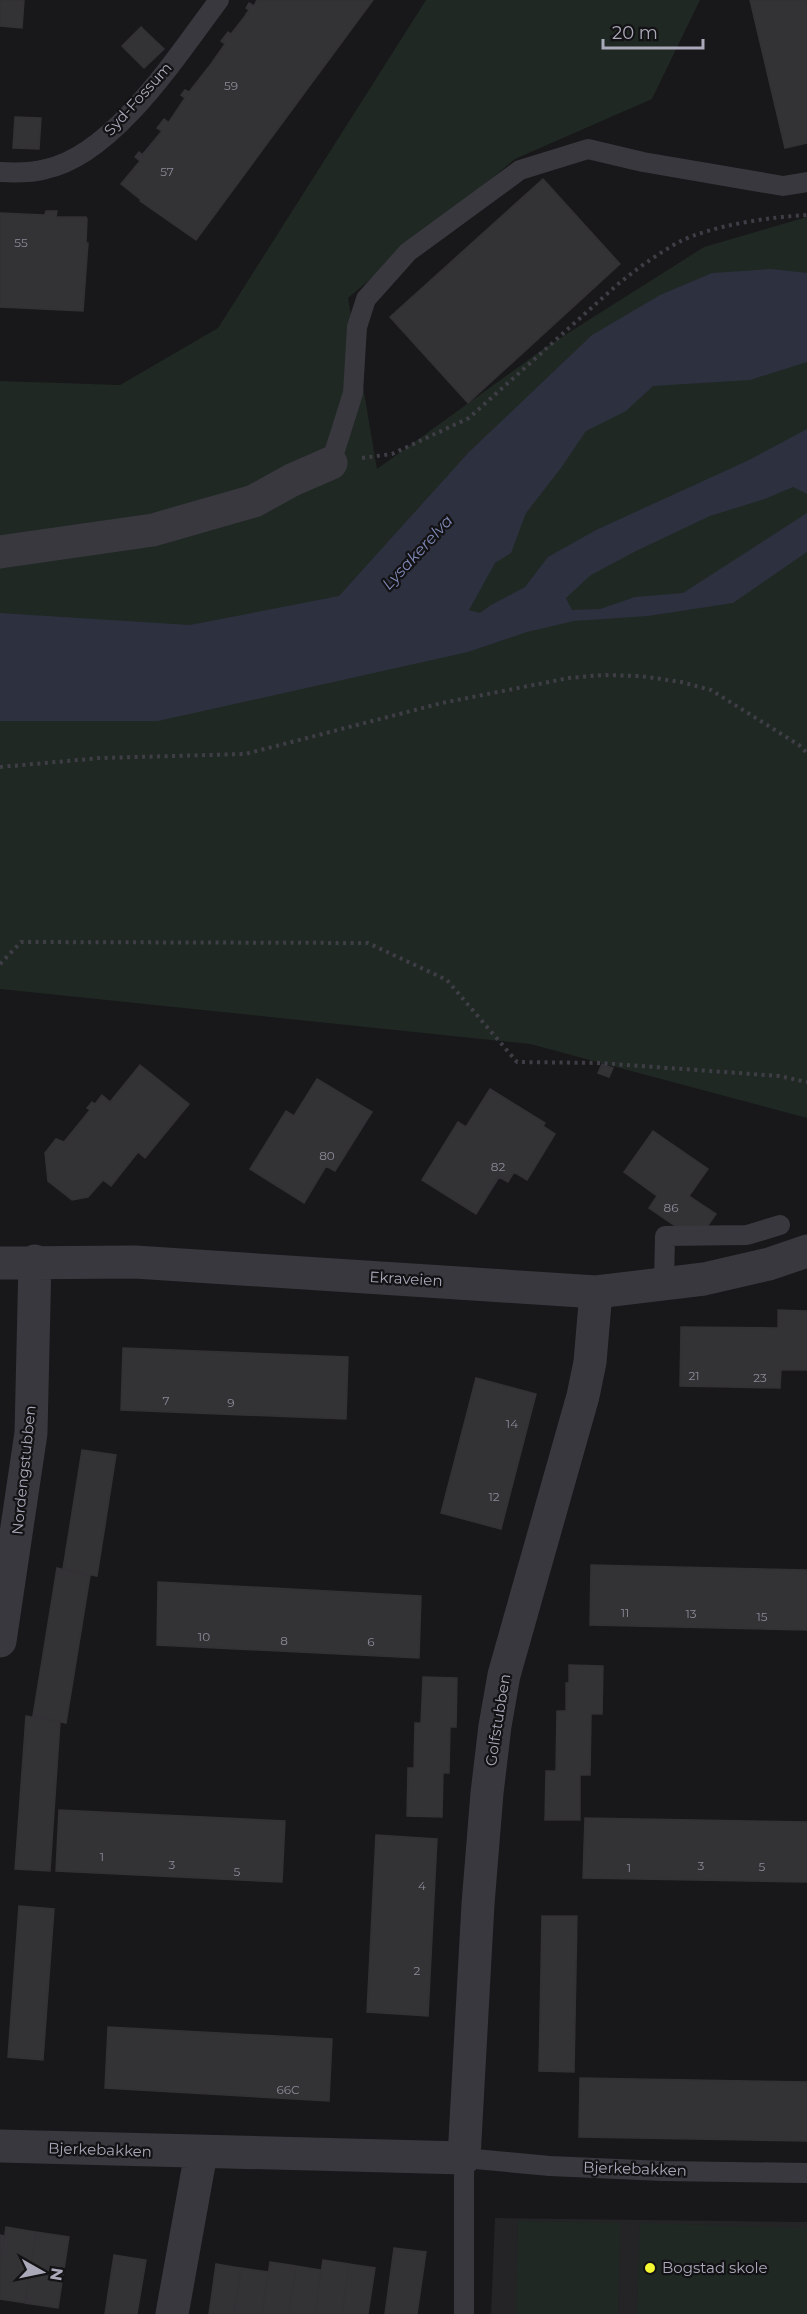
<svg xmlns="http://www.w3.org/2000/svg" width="807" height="2314" font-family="Montserrat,sans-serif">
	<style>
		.built { fill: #242326 }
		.green { fill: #1f2823 }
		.water { fill: #2d303e }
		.building { fill: #333235; stroke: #333135; stroke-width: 1.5 }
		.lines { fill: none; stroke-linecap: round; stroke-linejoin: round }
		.path { stroke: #3f3e46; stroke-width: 4; stroke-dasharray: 3 4.5; stroke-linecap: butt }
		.service { stroke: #39383f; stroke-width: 20 }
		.minor { stroke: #39383f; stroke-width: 33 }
		.poi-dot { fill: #f4f831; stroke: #131214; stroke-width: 2 }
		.labels { text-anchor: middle; stroke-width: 4.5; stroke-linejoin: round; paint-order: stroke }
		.number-label { font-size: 12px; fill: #8c8b99 }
		.street-label { font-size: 15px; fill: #aaa9ba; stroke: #131214 }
		.poi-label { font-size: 15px; fill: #aaa9ba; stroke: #131214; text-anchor: start }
		.water-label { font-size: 16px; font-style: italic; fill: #7f89b6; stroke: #131214 }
	</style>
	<rect width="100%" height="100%" fill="#181719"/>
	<path class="built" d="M495 2218 807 2222V2314H491Z"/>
	<path class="green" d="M426 0H700L652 99 515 159 348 298 377 469 546 347 704 247 807 217V1118L530 1044 0 989V381L120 385 218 328Z
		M518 2221 620 2223 618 2314H516Z
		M640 2223 807 2228V2314H637Z"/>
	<path class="water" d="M771 269 807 273V362L750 380 653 386 626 411 586 431 561 468 526 513 511 553 495 563 469 610 480 613 491 605 525 587 548 557 596 530 749 460 807 429V494L793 487 765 499 710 516 636 551 591 575 566 598 572 610 600 609 635 597 683 593 807 513V552L733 603 648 616 574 621 527 632 468 652 158 721H0V613L190 625 339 596 469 452 592 335 660 295 712 273Z"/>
	<path class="building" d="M0 0H24L22 28 0 26Z
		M257 0H373L196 240 140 201 141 200 121 184 140 161 135 157 139 152 144 156 142 155 162 131 157 128 164 119 168 122H169L185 98 181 95 185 90 189 92 211 64 225 44 221 41 228 32 231 34 246 15 247 16 246 14 249 10 246 8 249 3 254 6Z
		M750 0H807V143L785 148Z
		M141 27 164 49 144 68 122 46Z
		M15 117 41 118 39 149 13 148Z
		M543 179 620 264 468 403 390 317Z
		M46 211H57L56 217H86L87 219 86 243H88L83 311 0 307V213L44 215V217Z
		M602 1064 613 1068 609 1077 598 1073Z
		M140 1065 189 1104 145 1158 138 1152 111 1186 103 1180 88 1197 72 1200 48 1181 45 1153 56 1139 64 1142 90 1110 87 1108 92 1102 95 1104 102 1095 110 1102Z
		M317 1079 372 1112 335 1171 326 1166 304 1203 250 1169 286 1111 294 1116Z
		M490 1089 545 1123 543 1126 555 1134 527 1180 514 1172 508 1182 499 1177 476 1214 422 1180 458 1122 466 1127Z
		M653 1131 708 1169 689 1196 716 1214 697 1241 649 1208 657 1196 624 1172Z
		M778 1310 807 1311V1370H781L780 1388 680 1386 681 1327 778 1328Z
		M123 1348 348 1357 346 1419 121 1410Z
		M476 1378 536 1394 501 1529 441 1513Z
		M82 1450 116 1455 97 1576 63 1569Z
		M591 1565 807 1570V1630L590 1625Z
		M57 1568 90 1576 66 1723 33 1716Z
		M158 1582 421 1596 419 1658 157 1645Z
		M569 1665 603 1666 602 1714H591L590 1775H580V1820H545L546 1771H556L557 1711H566V1683H569Z
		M423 1677 457 1678 456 1727H450L449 1773H443L442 1817 407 1816 408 1768H414L415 1723H421Z
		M26 1716 60 1722 50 1871 15 1869Z
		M59 1810 285 1821 282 1882 56 1871Z
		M585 1818 807 1822V1882L583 1878Z
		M376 1835 437 1839 428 2016 367 2012Z
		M19 1906 54 1909 43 2060 8 2057Z
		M542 1916H577L574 2072 539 2071Z
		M108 2027 332 2039 329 2101 105 2088Z
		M580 2078 807 2082V2141L579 2137Z
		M6 2227 36 2232 25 2303 0 2299V2267Z
		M36 2232 69 2237 58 2308 25 2303Z
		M0 2235 5 2236 0 2267Z
		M394 2248 426 2252 417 2314H385Z
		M114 2255 146 2260 137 2314H105Z
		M323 2260 349 2264 342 2314H315Z
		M270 2262 296 2266 289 2314H262Z
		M216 2264 241 2268 234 2314H209Z
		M349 2264 375 2268 368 2314H342Z
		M296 2266 321 2270 315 2314H289Z
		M241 2268 268 2272 262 2314H234Z"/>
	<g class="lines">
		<path class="path" d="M362 458 392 454 469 418 618 284C637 269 657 254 679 242 713 225 770 217 807 215
			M0 767 101 758 245 754 442 703 569 678 603 675 640 676 681 682 711 690 799 745 807 753
			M0 964 21 942 368 943 447 980 517 1062 600 1063 779 1076 807 1082"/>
		<path class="service" d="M0 172C15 173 31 173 46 169 114 155 179 53 219 0
			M331 463 353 393 357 327 366 299 408 252 520 170 588 149 643 162 783 186 807 182
			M664 1284 665 1236 747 1235 780 1225
			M464 2314V2158L550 2166 663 2171 807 2173"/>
		<path class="minor" d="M0 552 153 530 254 501 292 480 331 463
			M0 1263 135 1262 596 1292 704 1279 769 1264 807 1251
			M0 1641 31 1433 35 1261
			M0 2146 464 2158 478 1904 487 1793 495 1726 504 1675 583 1396 590 1362 596 1292
			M172 2314 201 2153"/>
	</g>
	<circle class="poi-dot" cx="650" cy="2268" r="6"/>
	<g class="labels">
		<g class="number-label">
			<text x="231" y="90">59</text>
			<text x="167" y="176">57</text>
			<text x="21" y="247">55</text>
			<text x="327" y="1160">80</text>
			<text x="498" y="1171">82</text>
			<text x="671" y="1212">86</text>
			<text x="694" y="1380">21</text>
			<text x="760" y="1382">23</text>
			<text x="166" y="1405">7</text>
			<text x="231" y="1407">9</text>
			<text x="512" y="1428">14</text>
			<text x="494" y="1501">12</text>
			<text x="625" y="1617">11</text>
			<text x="691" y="1618">13</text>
			<text x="762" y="1621">15</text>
			<text x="204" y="1641">10</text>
			<text x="284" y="1645">8</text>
			<text x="371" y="1646">6</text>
			<text x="102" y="1861">1</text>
			<text x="172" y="1869">3</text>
			<text x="701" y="1870">3</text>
			<text x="762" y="1871">5</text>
			<text x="629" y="1872">1</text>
			<text x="237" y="1876">5</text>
			<text x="422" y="1890">4</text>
			<text x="417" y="1975">2</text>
			<text x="288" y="2094">66C</text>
		</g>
		<g class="street-label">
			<text transform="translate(138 99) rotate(-48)" y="5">Syd-Fossum</text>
			<text transform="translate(406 1279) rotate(3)" y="5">Ekraveien</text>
			<text transform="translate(24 1470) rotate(-84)" y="5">Nordengstubben</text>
			<text transform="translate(498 1720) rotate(-81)" y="5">Golfstubben</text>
			<text transform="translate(100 2150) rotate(2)" y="5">Bjerkebakken</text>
			<text transform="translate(635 2169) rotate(2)" y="5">Bjerkebakken</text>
		</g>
		<g class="poi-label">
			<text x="662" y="2273">Bogstad skole</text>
		</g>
		<g class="water-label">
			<text transform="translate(417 552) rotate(-47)" y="6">Lysakerelva</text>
		</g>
	</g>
	<g transform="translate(42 2272) rotate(99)" stroke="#131214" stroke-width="4.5" paint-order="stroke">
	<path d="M0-4.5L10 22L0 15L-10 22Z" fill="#aaa9ba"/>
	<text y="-9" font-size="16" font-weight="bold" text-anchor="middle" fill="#aaa9ba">N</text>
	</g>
	<path d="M603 39v9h100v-9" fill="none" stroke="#aaa9ba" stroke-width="3"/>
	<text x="612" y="39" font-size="18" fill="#aaa9ba" stroke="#131214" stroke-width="4.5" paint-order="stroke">20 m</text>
</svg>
